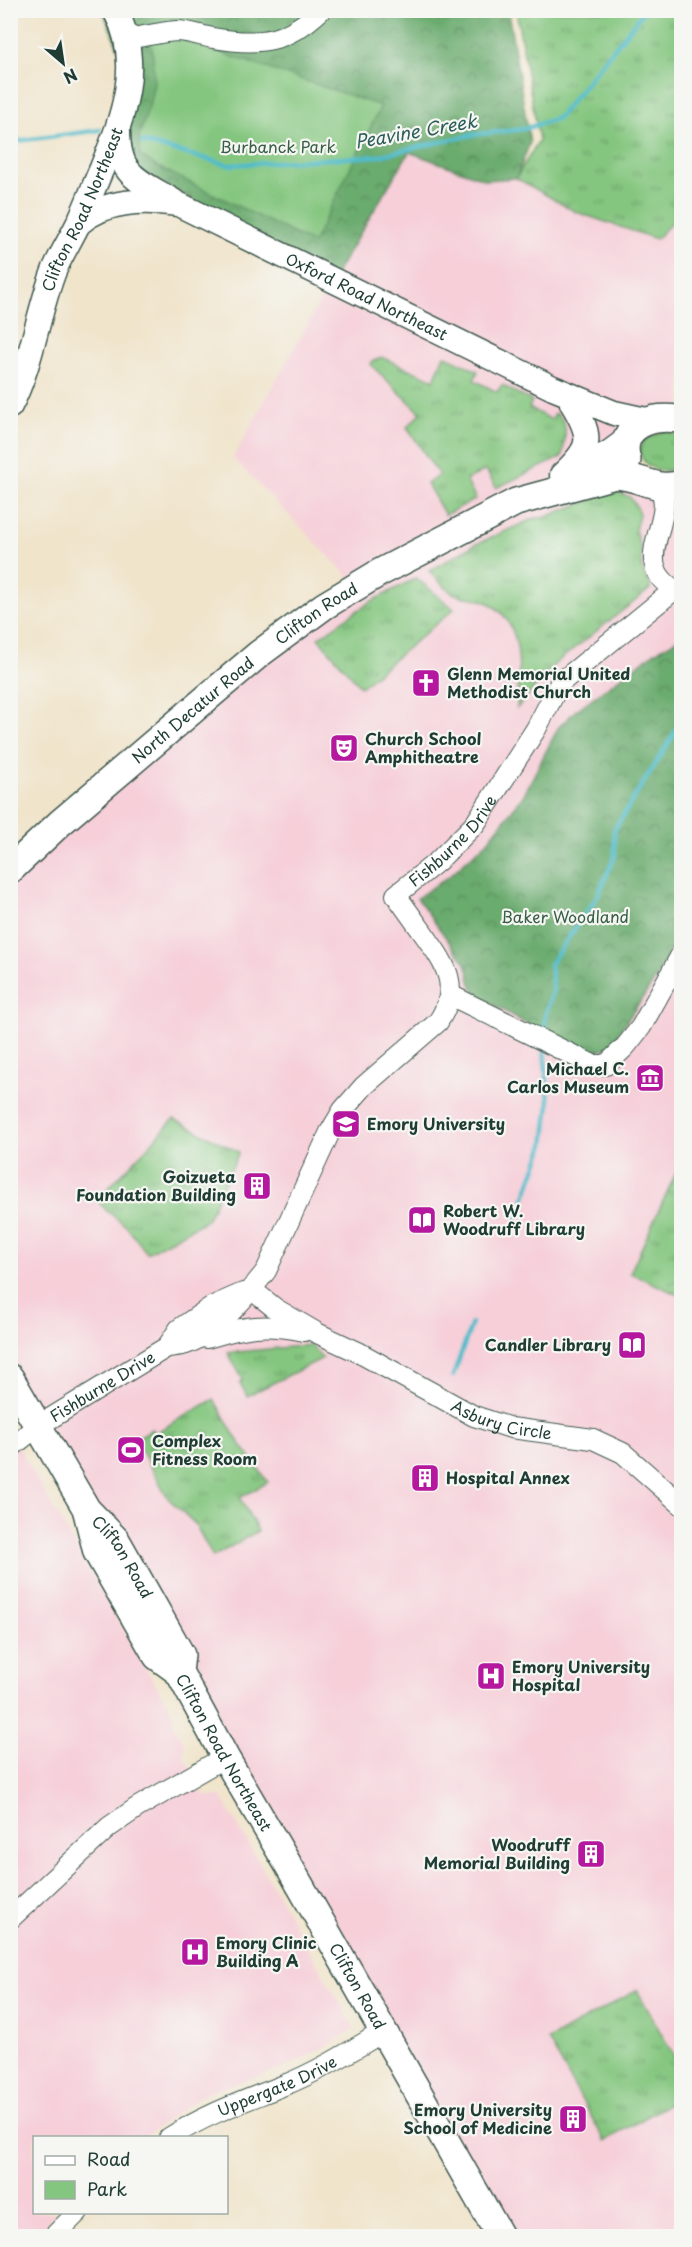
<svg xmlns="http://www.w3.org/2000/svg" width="692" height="2247" font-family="'Playpen Sans',sans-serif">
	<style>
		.built { fill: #f6cfd9 }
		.grass { fill: url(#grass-tufts); stroke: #52825a; stroke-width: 1.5 }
		.forest { fill: url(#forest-crowns); stroke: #457451; stroke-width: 1.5 }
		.green { fill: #84c67f; stroke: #52825a; stroke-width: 1.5 }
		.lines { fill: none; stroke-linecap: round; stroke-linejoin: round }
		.stream { stroke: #50bccb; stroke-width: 4.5 }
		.minor-casing { stroke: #3e564b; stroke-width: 22 }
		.tertiary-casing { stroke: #3e564b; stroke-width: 27 }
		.secondary-casing { stroke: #3e564b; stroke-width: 30 }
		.minor { stroke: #fff; stroke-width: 20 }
		.tertiary { stroke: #fff; stroke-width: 24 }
		.secondary { stroke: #fff; stroke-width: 27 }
		.labels { text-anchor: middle; stroke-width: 4.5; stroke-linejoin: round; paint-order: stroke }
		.park-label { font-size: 16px; fill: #385f47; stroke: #f6f6f2 }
		.street-label { font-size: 16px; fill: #1f3d34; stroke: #f6f6f2 }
		.poi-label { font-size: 16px; font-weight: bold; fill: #1f3d34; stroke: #f6f6f2; text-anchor: start }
		.water-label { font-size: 18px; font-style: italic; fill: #2b5d5a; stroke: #f6f6f2 }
	</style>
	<defs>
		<pattern id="grass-tufts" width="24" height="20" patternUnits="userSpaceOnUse" patternTransform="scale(1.5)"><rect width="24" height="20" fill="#84c67f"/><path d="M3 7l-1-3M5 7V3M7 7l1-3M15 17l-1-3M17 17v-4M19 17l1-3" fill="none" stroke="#6ba269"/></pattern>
		<pattern id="forest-crowns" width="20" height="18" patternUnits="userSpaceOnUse" patternTransform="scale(1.5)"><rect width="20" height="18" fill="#6bab6e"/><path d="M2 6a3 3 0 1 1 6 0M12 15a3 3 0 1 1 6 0" fill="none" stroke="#578c5b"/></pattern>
	</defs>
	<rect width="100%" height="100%" fill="#f6f6f2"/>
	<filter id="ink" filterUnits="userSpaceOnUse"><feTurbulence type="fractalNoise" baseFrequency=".0167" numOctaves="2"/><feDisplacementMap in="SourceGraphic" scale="12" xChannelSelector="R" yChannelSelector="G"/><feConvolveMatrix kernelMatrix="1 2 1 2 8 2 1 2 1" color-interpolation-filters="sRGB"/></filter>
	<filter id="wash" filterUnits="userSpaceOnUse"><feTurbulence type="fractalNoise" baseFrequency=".008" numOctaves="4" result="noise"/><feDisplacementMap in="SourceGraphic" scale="24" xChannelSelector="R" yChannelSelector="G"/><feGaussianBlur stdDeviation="1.35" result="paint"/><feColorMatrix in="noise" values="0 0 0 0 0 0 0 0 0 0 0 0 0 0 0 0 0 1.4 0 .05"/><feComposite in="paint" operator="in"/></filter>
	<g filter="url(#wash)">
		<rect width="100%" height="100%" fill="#f0e4cb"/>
		<path class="built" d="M409 152 486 180 516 178 576 212 656 240 681 213V426L639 433 352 580 233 458 332 280Z
			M605 476 681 484V2236H500L11 1378 10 870 353 588Z
			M10 1433 175 1718 173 1726 185 1744 183 1756 205 1796H221L354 2028 332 2043 280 2070 206 2092 144 2137 34 2138V2212L58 2213 31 2236H10Z"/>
		<path class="grass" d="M516 11H681V213L656 239 576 212 516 178 539 140Z
			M444 355 478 371 474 380 497 392 502 385 532 401 529 408 552 420 555 413C571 423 564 439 563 455L560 458 496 488 486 470 466 480 476 499 445 515 427 484 439 475 407 427 421 413 371 365 372 362 381 357 434 380Z
			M664 431 681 435V466C665 475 642 470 640 450L644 440Z
			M610 492H617L630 497 638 509 639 515 635 530 641 549 642 569 651 587 649 590 556 663 517 708C519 671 526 619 484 601 475 597 462 598 453 593 444 588 436 577 429 571L474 545 535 518H543Z
			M416 578 454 609 361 687 318 638 370 602Z
			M174 1119 239 1152 207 1220 147 1253 126 1226 107 1211 97 1200Z
			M681 1162V1296L630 1273Z
			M310 1345 323 1358 247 1396 240 1383 243 1380 228 1353Z
			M214 1399 236 1438 268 1482 240 1498 258 1531 213 1557 195 1524 168 1498 135 1439 152 1429 155 1433Z
			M637 1990 681 2069V2097L605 2141 548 2040Z"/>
		<path class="forest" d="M103 11H508L530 143 516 178 486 180 409 152 332 280 139 170 127 155 126 68Z
			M681 520 682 575H681C668 552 674 545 681 520Z
			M681 637V929L655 980 609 1047C603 1049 594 1052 587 1052 574 1052 481 1000 474 990 465 976 474 969 457 953L417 898 449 876 487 842 523 796 558 728 575 711 655 652Z"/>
		<path class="green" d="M149 29 381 106 313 243 156 166 140 155 139 137 149 106 154 83 153 56Z"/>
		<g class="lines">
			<path class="stream" d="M10 142 100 130
				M142 142 229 165 378 156 471 135 524 129 558 118 645 10
				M544 1034 545 1016 553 991 550 964 597 897 615 856 614 830 682 721
				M517 1218 544 1145 549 1104 544 1049
				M453 1376 472 1323"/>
		</g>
	</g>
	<g filter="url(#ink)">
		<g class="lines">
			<g class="minor-casing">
				<g id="minor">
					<path d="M126 39C142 37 160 32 177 31 188 31 202 36 213 38 259 46 286 43 321 10"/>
					<path d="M660 487C678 522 623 565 682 594"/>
					<path d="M450 995 593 1065H606L625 1047 641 1027 682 953"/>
					<path id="s1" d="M251 1289 276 1309 317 1333 358 1352 474 1416 511 1428 593 1439 623 1453 682 1505"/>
					<path d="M207 1338C246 1326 264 1323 304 1331"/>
					<path d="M167 1347 179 1329 211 1307 243 1293"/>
					<path id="s2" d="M10 1448 38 1426 167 1347C173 1346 180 1346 186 1344 216 1334 247 1295 266 1271L330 1132 343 1110 364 1086 438 1022C461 987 447 967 426 937 416 923 406 909 396 895L438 861 475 824 536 729 560 683 674 590"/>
					<path d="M10 1919 109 1827 138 1807 225 1757"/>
					<path id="s3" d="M169 2138C206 2114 242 2102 282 2086 318 2072 351 2051 384 2031"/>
					<path d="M54 2236 78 2212"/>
				</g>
			</g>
			<g class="tertiary-casing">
				<g id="tertiary">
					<path d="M118 131C118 177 139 180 173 201"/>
					<path id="s4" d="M79 223C106 199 144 200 178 204L553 388 614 413 646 420"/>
					<path id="s5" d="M10 406C32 364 37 315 54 271 61 254 71 239 79 222 87 205 94 186 102 168 123 117 144 63 115 10"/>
					<path d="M562 475C591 448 594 439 572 403"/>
				</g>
			</g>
			<g class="secondary-casing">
				<g id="secondary">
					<path d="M627 460C616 426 654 413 682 420"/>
					<path d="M572 473 610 454 625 443"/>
					<path id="s6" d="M10 870 60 823 215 691 259 654 324 606 379 573 516 502 615 475C641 476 654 492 682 484"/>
					<path id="s7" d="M10 1378 87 1510 116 1540 150 1600 181 1655 179 1672 225 1757 293 1873 500 2236"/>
					<path d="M87 1512 97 1552 157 1656 179 1672"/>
				</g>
			</g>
			<use href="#minor" class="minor"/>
			<use href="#tertiary" class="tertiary"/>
			<use href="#secondary" class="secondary"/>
		</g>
	</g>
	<defs>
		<g id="church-square" transform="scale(1.5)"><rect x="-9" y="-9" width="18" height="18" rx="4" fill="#b5179e" stroke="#f6f6f2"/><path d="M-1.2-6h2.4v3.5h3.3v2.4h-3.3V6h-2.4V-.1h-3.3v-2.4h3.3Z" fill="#fff"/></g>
		<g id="theatre-square" transform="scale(1.5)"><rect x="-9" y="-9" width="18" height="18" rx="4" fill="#b5179e" stroke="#f6f6f2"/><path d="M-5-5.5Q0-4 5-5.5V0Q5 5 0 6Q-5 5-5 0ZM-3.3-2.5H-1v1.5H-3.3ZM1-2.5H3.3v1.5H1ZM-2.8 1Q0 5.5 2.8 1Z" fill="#fff"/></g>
		<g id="museum-square" transform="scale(1.5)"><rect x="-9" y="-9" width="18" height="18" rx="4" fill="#b5179e" stroke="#f6f6f2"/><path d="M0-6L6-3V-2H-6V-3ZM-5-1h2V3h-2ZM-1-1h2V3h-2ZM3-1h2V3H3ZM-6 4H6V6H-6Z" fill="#fff"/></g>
		<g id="university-square" transform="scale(1.5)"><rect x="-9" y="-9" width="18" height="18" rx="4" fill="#b5179e" stroke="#f6f6f2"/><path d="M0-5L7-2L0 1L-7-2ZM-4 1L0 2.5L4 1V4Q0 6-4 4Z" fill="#fff"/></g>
		<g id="building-square" transform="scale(1.5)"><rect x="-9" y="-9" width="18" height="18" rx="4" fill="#b5179e" stroke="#f6f6f2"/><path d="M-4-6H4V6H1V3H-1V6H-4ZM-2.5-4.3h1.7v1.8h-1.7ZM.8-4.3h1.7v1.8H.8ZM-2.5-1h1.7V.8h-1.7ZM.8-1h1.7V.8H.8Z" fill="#fff"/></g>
		<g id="library-square" transform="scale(1.5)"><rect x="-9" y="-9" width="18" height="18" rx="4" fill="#b5179e" stroke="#f6f6f2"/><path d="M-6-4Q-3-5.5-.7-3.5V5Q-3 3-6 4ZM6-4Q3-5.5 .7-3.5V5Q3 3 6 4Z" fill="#fff"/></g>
		<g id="stadium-square" transform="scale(1.5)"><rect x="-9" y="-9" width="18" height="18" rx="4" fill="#b5179e" stroke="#f6f6f2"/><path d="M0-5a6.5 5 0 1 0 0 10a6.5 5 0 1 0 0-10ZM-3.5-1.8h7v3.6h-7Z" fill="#fff"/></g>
		<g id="hospital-square" transform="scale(1.5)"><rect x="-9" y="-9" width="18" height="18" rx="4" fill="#b5179e" stroke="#f6f6f2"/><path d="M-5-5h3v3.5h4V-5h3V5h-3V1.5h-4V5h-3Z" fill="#fff"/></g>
	</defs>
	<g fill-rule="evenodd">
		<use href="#church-square" x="426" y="683"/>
		<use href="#theatre-square" x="344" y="748"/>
		<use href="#museum-square" x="650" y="1078"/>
		<use href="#university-square" x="346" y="1124"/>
		<use href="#building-square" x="257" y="1186"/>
		<use href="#library-square" x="422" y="1220"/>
		<use href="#library-square" x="632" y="1345"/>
		<use href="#stadium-square" x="131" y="1450"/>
		<use href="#building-square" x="425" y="1478"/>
		<use href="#hospital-square" x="491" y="1676"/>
		<use href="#building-square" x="591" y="1854"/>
		<use href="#hospital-square" x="195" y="1952"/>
		<use href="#building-square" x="573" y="2119"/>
	</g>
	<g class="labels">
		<g class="park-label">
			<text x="278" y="153">Burbanck Park</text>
			<text x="565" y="923">Baker Woodland</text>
		</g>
		<g class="street-label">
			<text dy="6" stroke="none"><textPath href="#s5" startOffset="210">Clifton Road Northeast</textPath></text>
			<text dy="6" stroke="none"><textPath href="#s4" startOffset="314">Oxford Road Northeast</textPath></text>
			<text dy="6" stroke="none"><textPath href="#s6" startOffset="400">Clifton Road</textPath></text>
			<text dy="6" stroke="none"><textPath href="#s6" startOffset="243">North Decatur Road</textPath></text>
			<text dy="6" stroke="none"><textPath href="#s2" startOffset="848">Fishburne Drive</textPath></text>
			<text dy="6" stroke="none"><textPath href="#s2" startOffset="111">Fishburne Drive</textPath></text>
			<text dy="6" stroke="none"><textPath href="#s1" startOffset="285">Asbury Circle</textPath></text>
			<text dy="6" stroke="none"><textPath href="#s7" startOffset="212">Clifton Road</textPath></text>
			<text dy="6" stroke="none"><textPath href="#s7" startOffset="436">Clifton Road Northeast</textPath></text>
			<text dy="6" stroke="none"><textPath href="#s7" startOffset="705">Clifton Road</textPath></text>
			<text dy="6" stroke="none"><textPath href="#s3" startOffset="120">Uppergate Drive</textPath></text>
		</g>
		<g class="poi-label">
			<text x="447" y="680">Glenn Memorial United<tspan x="447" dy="18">Methodist Church</tspan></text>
			<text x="365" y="745">Church School<tspan x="365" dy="18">Amphitheatre</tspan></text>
			<text x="629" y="1075" text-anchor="end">Michael C.<tspan x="629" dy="18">Carlos Museum</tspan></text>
			<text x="367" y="1130">Emory University</text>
			<text x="236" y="1183" text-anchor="end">Goizueta<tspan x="236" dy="18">Foundation Building</tspan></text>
			<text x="443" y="1217">Robert W.<tspan x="443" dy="18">Woodruff Library</tspan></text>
			<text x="611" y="1351" text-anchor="end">Candler Library</text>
			<text x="152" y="1447">Complex<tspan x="152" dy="18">Fitness Room</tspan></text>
			<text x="446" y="1484">Hospital Annex</text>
			<text x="512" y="1673">Emory University<tspan x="512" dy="18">Hospital</tspan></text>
			<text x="570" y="1851" text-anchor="end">Woodruff<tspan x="570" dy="18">Memorial Building</tspan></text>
			<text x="216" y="1949">Emory Clinic<tspan x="216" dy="18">Building A</tspan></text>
			<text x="552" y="2116" text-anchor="end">Emory University<tspan x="552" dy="18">School of Medicine</tspan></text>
		</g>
		<g class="water-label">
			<text transform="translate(416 132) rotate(-10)" y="6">Peavine Creek</text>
		</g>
	</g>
	<rect width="692" height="2247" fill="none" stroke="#f6f6f2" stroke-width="36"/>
	<rect x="33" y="2136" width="195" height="78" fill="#f6f6f2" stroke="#a0aca6" stroke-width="1.5"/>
	<rect x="45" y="2156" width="30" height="9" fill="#ffffff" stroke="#a0aca6" stroke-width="1.5"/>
	<text x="87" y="2166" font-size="18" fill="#1f3d34">Road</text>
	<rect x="45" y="2181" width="30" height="18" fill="#84c67f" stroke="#a0aca6" stroke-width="1.5"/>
	<text x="87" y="2196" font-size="18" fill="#1f3d34">Park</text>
	<g transform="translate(63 63) rotate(151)" stroke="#f6f6f2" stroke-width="4.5" paint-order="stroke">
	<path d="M0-4.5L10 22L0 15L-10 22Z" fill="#1f3d34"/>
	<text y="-9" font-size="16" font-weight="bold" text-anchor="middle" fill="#1f3d34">N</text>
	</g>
</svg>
